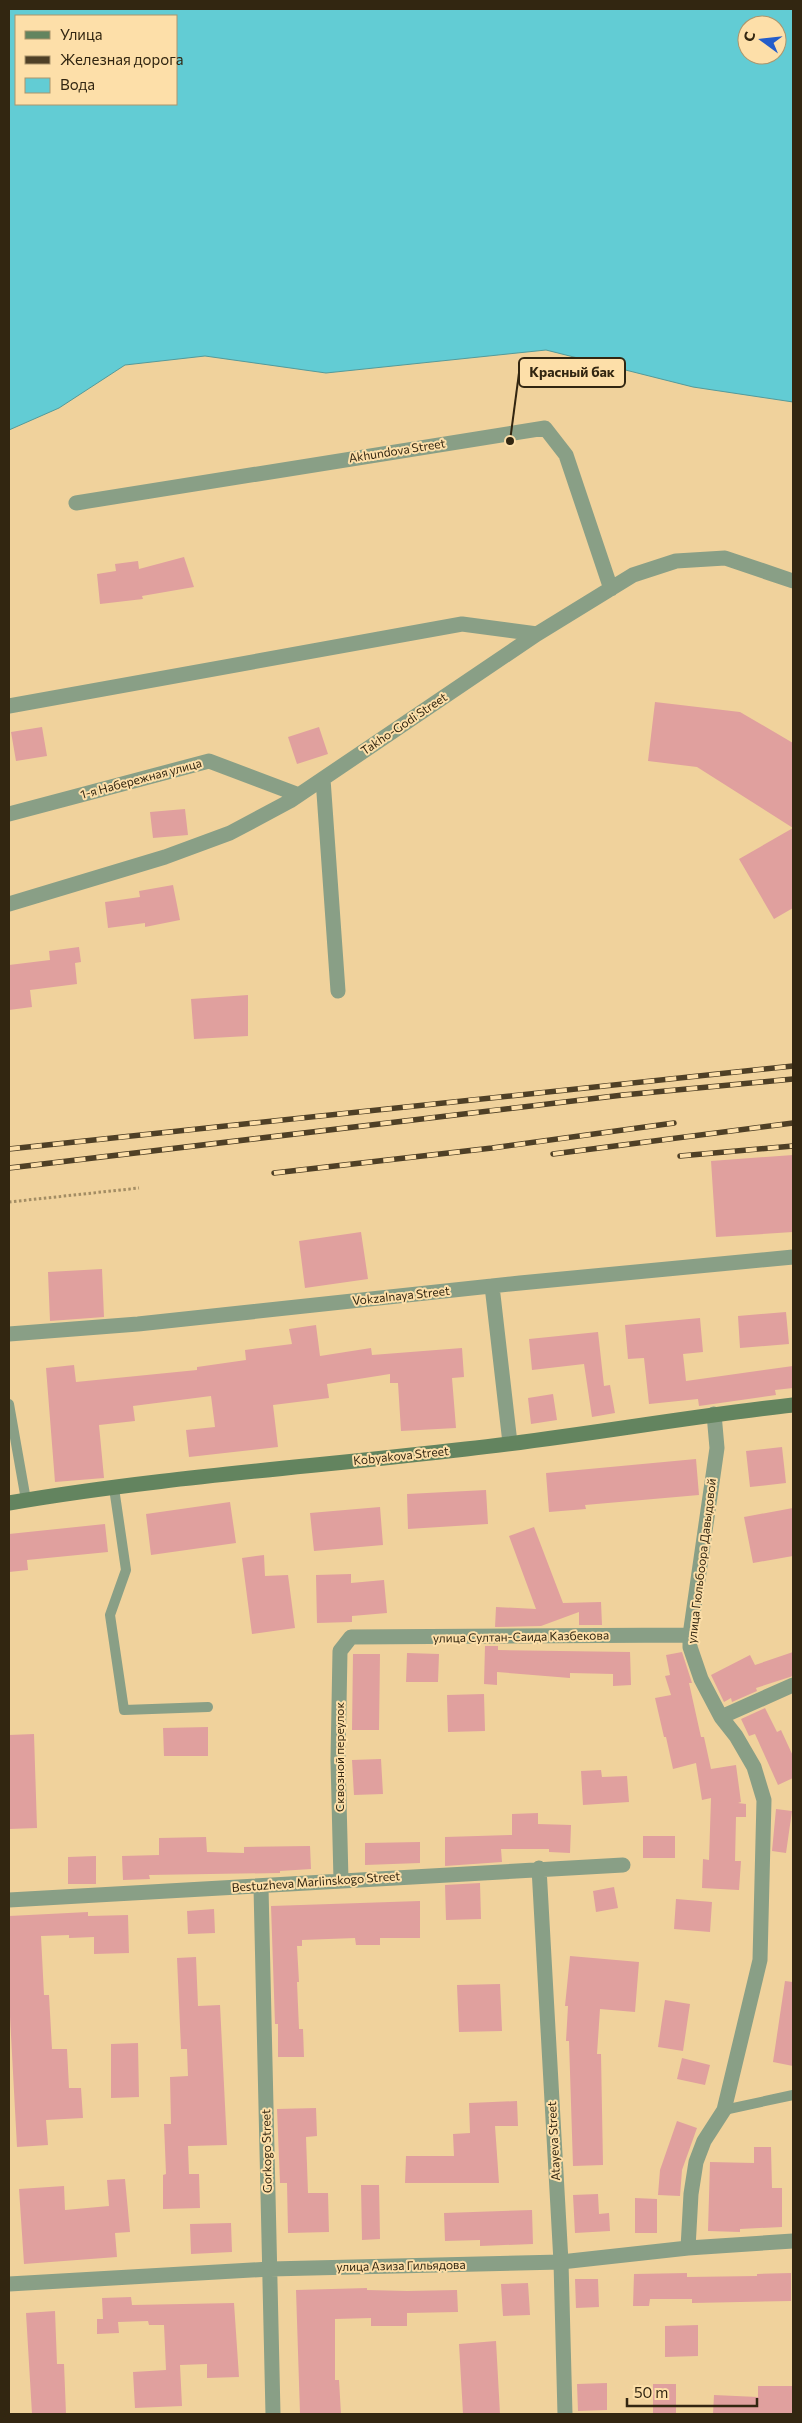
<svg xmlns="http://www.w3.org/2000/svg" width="802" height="2423" font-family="Commissioner,sans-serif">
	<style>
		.water { fill: #62ccd4; stroke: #549a9a; fill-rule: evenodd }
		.building { fill: #e0a09e }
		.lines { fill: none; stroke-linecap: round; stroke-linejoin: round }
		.path { stroke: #a38d64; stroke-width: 3; stroke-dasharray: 2.5 2.5; stroke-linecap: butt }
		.lane { stroke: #899f86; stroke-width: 10 }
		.street { stroke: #899f86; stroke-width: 15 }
		.secondary { stroke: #63845f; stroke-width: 15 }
		.rail-casing { stroke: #4f4026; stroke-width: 5.5 }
		.rail { stroke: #fddfa9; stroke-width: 4; stroke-dasharray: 11; stroke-linecap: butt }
		.labels { text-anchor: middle; stroke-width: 4; stroke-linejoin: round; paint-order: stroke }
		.street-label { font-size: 12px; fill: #322611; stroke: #fddfa9 }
		.leader { fill: none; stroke: #322611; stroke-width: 2 }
		.callout-dot { fill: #322611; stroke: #fddfa9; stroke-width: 2 }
		.callout { fill: #fddfa9; stroke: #322611; stroke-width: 2 }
		.callout-label { font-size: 14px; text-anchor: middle; font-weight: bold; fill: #322611 }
	</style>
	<rect width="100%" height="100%" fill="#f0d29c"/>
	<path class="water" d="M9 9H793V402L693 387 546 350 326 373 205 356 125 365 59 408 9 430ZM16 16H176V104H16ZM747 25H777V55H747Z"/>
	<path class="building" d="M184 557 194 587 142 596 143 599 100 604 97 574 116 571 115 564 138 561 139 569Z
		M655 702 740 712 793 743V908L774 919 739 859 793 828 697 767 648 761Z
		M42 727 47 756 16 761 11 732Z
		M319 727 328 754 297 764 288 737Z
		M185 809 188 835 153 838 150 812Z
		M173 885 180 920 145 927V923L108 928 105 902 140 897 139 891Z
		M79 947 81 962 75 963 77 984 30 990 32 1007 9 1010V965L50 960 49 951Z
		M248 995V1036L194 1039 191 999Z
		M793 1155V1232L716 1237 711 1161Z
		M361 1232 368 1279 305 1288 299 1241Z
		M102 1269 104 1317 50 1321 48 1272Z
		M786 1312 789 1344 740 1348 738 1316Z
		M700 1318 703 1352 683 1354 686 1381 793 1366V1388L775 1390 776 1395 699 1406 698 1399 649 1404 644 1358 628 1359 625 1325Z
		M316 1325 320 1356 371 1348 372 1355 462 1348 464 1377 452 1378 456 1428 401 1431 398 1383H390V1374L327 1384 329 1398 273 1405 278 1447 189 1457 186 1430 215 1427 211 1396 133 1406 135 1421 99 1425 104 1478 55 1482 46 1368 74 1365 76 1382 197 1370V1367L246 1360 245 1350 292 1344 289 1329Z
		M598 1332 604 1386 610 1385 615 1413 592 1417 584 1364 532 1370 529 1339Z
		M553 1394 557 1420 531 1424 528 1398Z
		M782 1447 786 1483 750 1487 746 1451Z
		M696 1459 699 1495 585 1505 586 1509 549 1512 546 1473Z
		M486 1490 488 1524 408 1529 407 1494Z
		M230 1502 236 1543 151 1555 146 1514Z
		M380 1507 383 1545 314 1551 310 1513Z
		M793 1508V1556L753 1563 744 1517Z
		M105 1524 108 1552 27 1560 28 1570 9 1572V1534Z
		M534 1527 563 1603 601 1602 602 1625H579V1612L541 1626 495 1627 496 1607 536 1609 509 1536Z
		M264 1555 265 1576 288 1575 295 1628 252 1634 242 1558Z
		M351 1574V1583L384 1580 387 1613 352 1616V1622L317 1623 316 1575Z
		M485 1646H498V1650L630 1652 631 1685 613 1686V1674L570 1673V1678L497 1672V1685L484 1684Z
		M682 1652 692 1683H689L701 1737H704L711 1769 736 1765 741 1802 738 1803 746 1804V1817H736L735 1861H741L739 1890 702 1888 703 1859 709 1860 711 1798 702 1800 696 1763 673 1769 666 1737H664L655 1698 671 1695 665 1676 670 1675 666 1655Z
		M793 1652V1676L756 1688 757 1691 732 1702 731 1698 724 1702 711 1675 750 1655 755 1665Z
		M407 1653 439 1654 438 1682H406Z
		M353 1654H380L379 1730H352Z
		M484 1694 485 1731 448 1732 447 1695Z
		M765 1708 777 1732 781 1730 793 1756V1778L778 1785 755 1734 749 1736 741 1719Z
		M208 1727V1756H164L163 1728Z
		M34 1734 37 1828 9 1829V1735Z
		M381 1759 383 1794 354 1795 352 1760Z
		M601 1770 602 1777 627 1776 629 1802 583 1805 581 1771Z
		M776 1809 792 1811 786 1853 772 1851Z
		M538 1813V1824L571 1825 570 1853 549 1852V1849H501L502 1862 445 1866V1837L512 1835V1814Z
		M643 1836H675V1858H643Z
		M206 1837 207 1852 244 1853V1847L310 1846 311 1869 280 1871V1873L149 1875 150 1879 123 1880 122 1856 159 1855V1838Z
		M420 1842V1863L365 1865V1843Z
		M96 1856V1884H68V1857Z
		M480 1883 481 1919 446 1920 445 1885Z
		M614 1887 618 1908 596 1912 593 1891Z
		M676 1899 712 1902 710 1932 674 1929Z
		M420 1901V1938H380V1945H356L355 1938 302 1940V1946H297L299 1982H297L299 2029H303L304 2057H278V2024H275L271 1906Z
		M214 1909 215 1933 188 1934 187 1911Z
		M88 1912V1916L128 1915 129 1953 94 1954V1937L69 1938V1935L41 1936 44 1995H49L52 2049H67L69 2088H81L83 2118 46 2120 48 2145 17 2147 9 1998V1916Z
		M570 1956 639 1962 635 2012 600 2009 597 2054H601L603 2165 573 2166 569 2041H566L568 2006H565Z
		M196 1957 198 2006 220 2005 227 2145 188 2146 189 2174H199L200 2208 163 2209V2175L166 2174 164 2124H171L170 2077 188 2076 187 2049H181L177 1958Z
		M785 1981 793 1982V2066L773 2062Z
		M500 1984 502 2031 459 2032 457 1985Z
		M665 2000 690 2004 683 2051 658 2047Z
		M138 2043 139 2097 111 2098V2044Z
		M682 2058 710 2065 705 2085 677 2079Z
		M517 2101 518 2126H495L499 2183H405L406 2156H454L453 2134 470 2133 469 2103Z
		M316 2108 317 2136 306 2137 308 2193H328L329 2232 288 2233 287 2183H280L277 2109Z
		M677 2121 697 2128 682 2170 680 2196 658 2195 660 2170Z
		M754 2147H771L772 2188H782V2227L740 2229V2232L708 2231 710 2162 754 2163Z
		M125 2179 130 2232 115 2233 117 2257 24 2264 19 2189 64 2186 65 2210 109 2206 107 2180Z
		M361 2185H379L380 2239 362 2240Z
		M598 2194 599 2214 609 2213 610 2231 575 2233 573 2195Z
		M635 2198 657 2199V2233H635Z
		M532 2210 533 2244 480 2246V2240L445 2241 444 2213Z
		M231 2223 232 2252 191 2254 190 2224Z
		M687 2273V2277L757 2276V2274L791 2273V2301L692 2303V2299H650L649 2306H633L634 2274Z
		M575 2279H598L599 2307 576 2308Z
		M528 2283 530 2315 503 2316 501 2284Z
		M367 2288V2290L407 2291 457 2290 458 2312 407 2313V2326H371V2318L335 2319V2380H339L341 2414H300L296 2290Z
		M131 2297 132 2305 234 2303 239 2377 207 2378V2364L180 2365 182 2406 135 2408 133 2372 166 2370 164 2325H149L148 2321 118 2322 119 2333 97 2334V2319H103L102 2298Z
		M55 2311 57 2364H64L66 2414H32L26 2313Z
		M698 2325V2356L665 2357V2326Z
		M496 2341 500 2414H463L459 2344Z
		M607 2383V2410L578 2411 577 2384Z
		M653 2384H676V2414H653Z
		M758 2386H793V2414H713L714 2395 758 2397Z"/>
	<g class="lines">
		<path class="path" d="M9 1202 139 1188"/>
		<path class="lane" d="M9 1404 26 1500
			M114 1488 126 1570 110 1615 124 1710 208 1707
			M724 2110 793 2095"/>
		<path class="street" d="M76 503 545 428 566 455 611 589
			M9 706 462 624 537 634
			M323 779 338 991
			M9 814 209 761 299 795
			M9 904 165 857 230 833 290 801 537 634 633 575 676 561 725 558 793 581
			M492 1286 510 1443
			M9 1334 138 1324 520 1283 793 1257
			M721 1717 793 1685
			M539 1868 561 2262 565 2414
			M341 1880 338 1760 340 1651 351 1637 690 1635
			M261 1887 273 2414
			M9 1900 623 1865
			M688 2248 691 2194 696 2162 704 2141 724 2110 760 1960 764 1800 754 1767 736 1736 721 1717 701 1679 690 1647V1635L717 1448 714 1414
			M9 2284 270 2269 561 2262 688 2248 793 2241"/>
		<path class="secondary" d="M9 1503C160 1477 314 1467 466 1449 576 1437 684 1417 793 1405"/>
		<g class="rail-casing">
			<path id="rail" d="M9 1149 793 1066
				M553 1154 793 1123
				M680 1156 793 1146
				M9 1168 623 1095 793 1079
				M274 1173 492 1148 674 1123"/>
		</g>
		<use href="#rail" class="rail"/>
	</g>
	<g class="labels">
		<g class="street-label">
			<text transform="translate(397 451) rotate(-9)" y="4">Akhundova Street</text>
			<text transform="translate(404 724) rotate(-34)" y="4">Takho-Godi Street</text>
			<text transform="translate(141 779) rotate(-15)" y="4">1-я Набережная улица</text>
			<text transform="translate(401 1296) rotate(-6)" y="4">Vokzalnaya Street</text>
			<text transform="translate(401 1456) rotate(-6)" y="4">Kobyakova Street</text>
			<text transform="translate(702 1561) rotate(-83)" y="4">улица Гюльбоора Давыдовой</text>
			<text transform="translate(521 1637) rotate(-1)" y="4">улица Султан-Саида Казбекова</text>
			<text transform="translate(340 1757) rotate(-90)" y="4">Сквозной переулок</text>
			<text transform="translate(316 1882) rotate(-4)" y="4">Bestuzheva Marlinskogo Street</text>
			<text transform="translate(554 2141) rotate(-93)" y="4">Atayeva Street</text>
			<text transform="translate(267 2151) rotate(-91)" y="4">Gorkogo Street</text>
			<text transform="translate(401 2266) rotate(-1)" y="4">улица Азиза Гильядова</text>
		</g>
	</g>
	<path class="leader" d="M510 441L519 373"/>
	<circle class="callout-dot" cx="510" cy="441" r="5"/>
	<rect class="callout" x="519" y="358" width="106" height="29" rx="5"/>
	<g class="callout-label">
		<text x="572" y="377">Красный бак</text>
	</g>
	<rect width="802" height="2423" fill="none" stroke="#322611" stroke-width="20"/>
	<rect x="15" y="15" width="162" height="90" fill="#fddfa9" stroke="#ac956c"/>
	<rect x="25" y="31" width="25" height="8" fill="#63845f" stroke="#ac956c"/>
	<text x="60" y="40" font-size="15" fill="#322611">Улица</text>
	<rect x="25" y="56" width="25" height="8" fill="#4f4026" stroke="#ac956c"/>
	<text x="60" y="65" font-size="15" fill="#322611">Железная дорога</text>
	<rect x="25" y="78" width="25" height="15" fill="#62ccd4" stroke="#ac956c"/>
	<text x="60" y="90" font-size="15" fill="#322611">Вода</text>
	<g transform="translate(762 40) rotate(285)"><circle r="24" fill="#fddfa9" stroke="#ac956c"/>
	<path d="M0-4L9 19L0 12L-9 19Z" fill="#245dca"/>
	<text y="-8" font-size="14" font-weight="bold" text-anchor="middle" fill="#322611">С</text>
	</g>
	<path d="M627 2398v8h130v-8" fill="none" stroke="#322611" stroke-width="2.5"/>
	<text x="634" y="2398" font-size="15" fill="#322611" stroke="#fddfa9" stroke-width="4" paint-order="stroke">50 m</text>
</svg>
